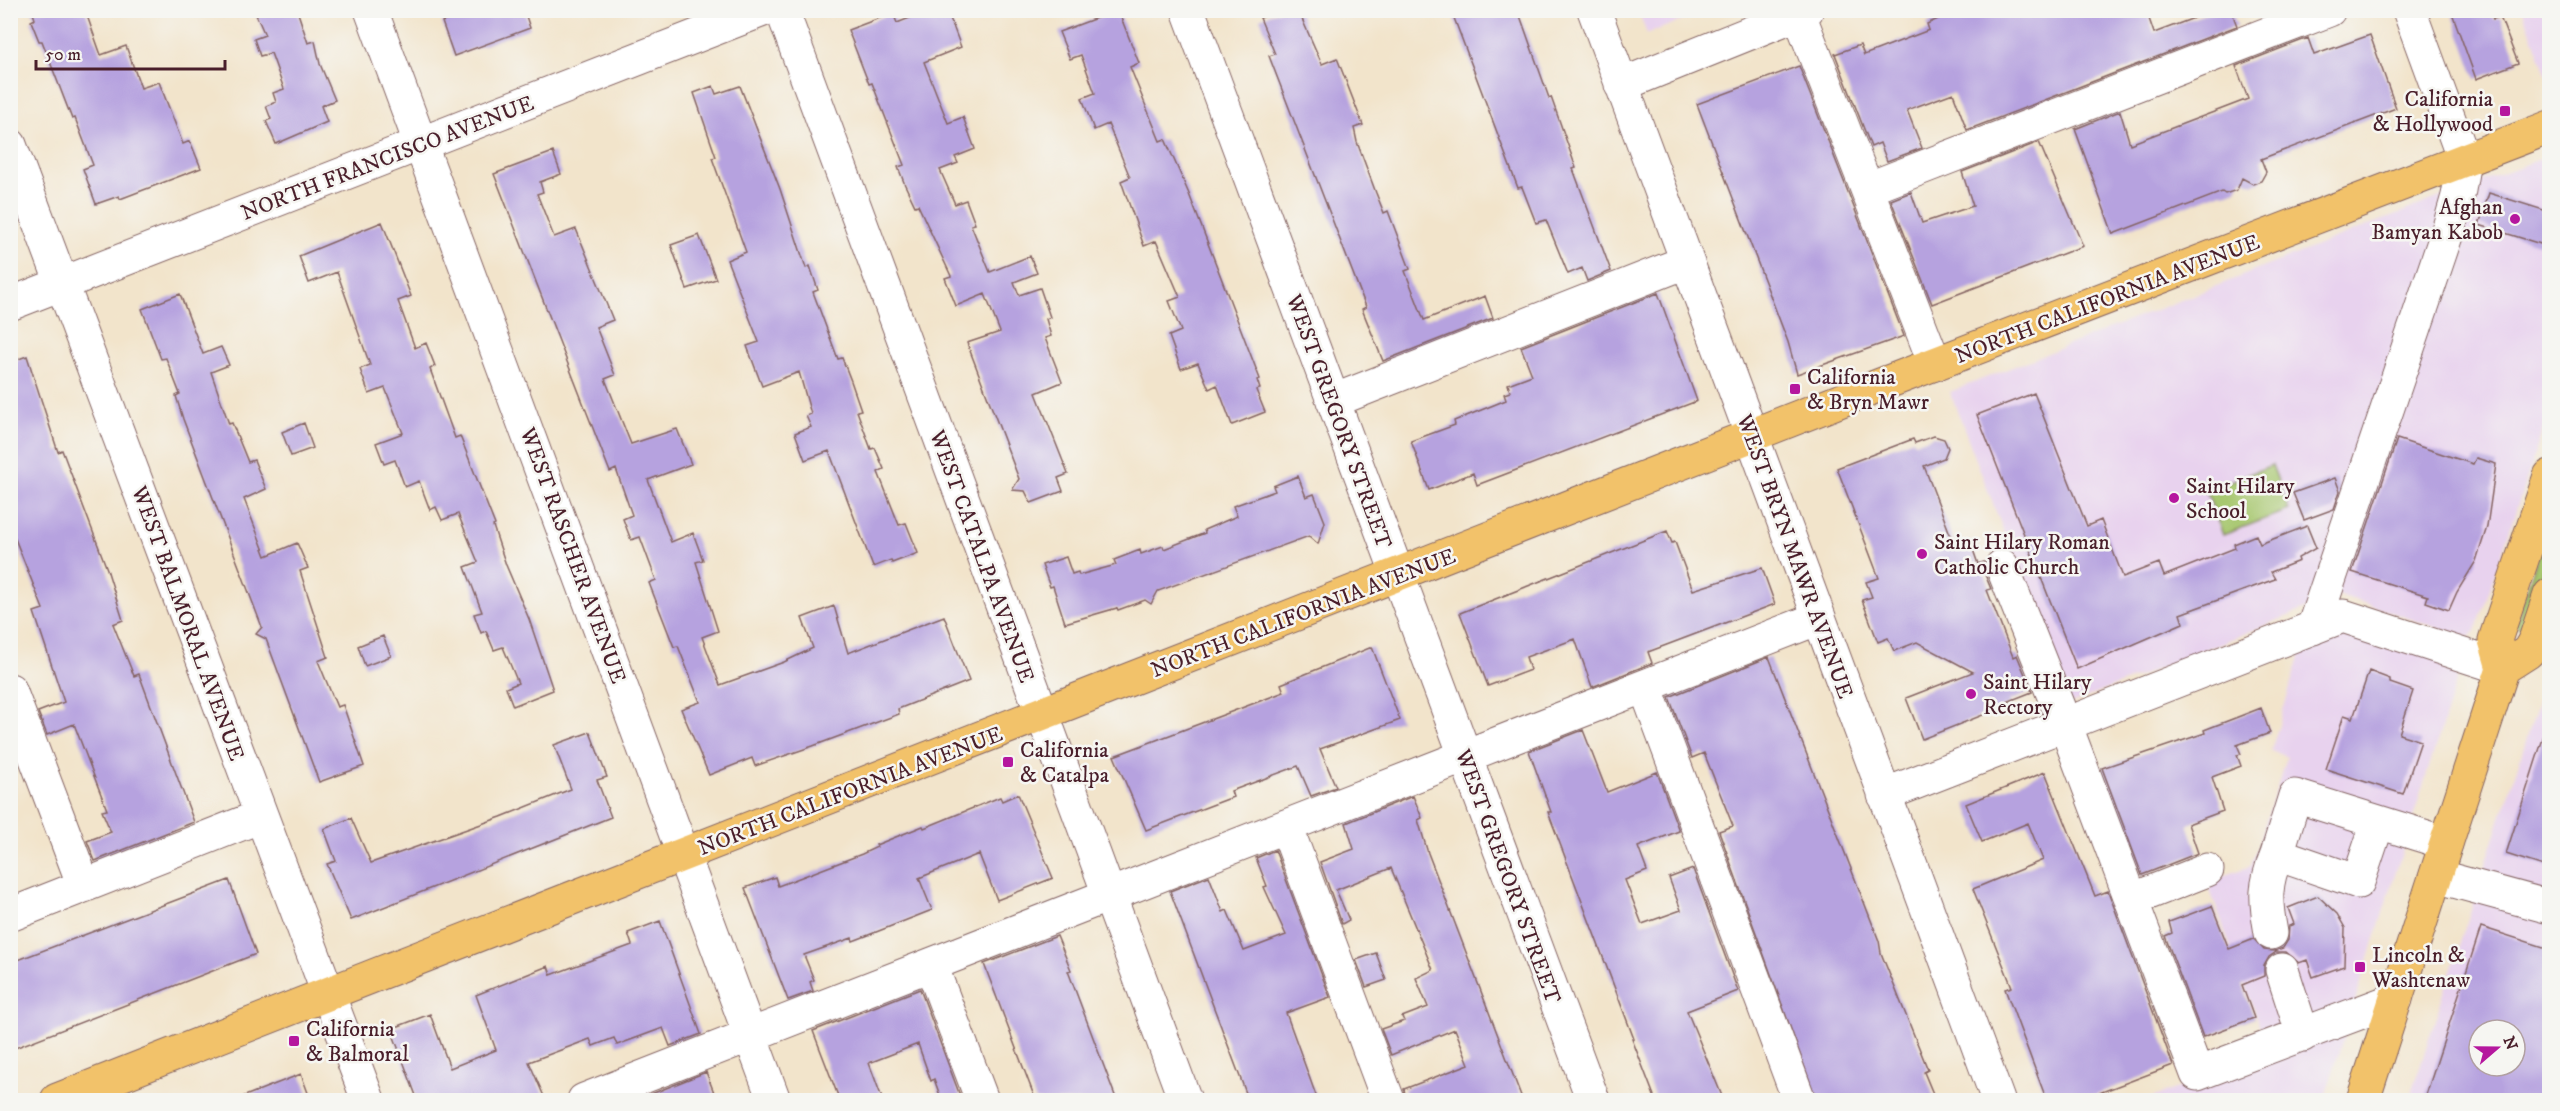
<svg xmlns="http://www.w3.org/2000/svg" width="2560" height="1111" font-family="'IM FELL DW Pica',serif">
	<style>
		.built { fill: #e8d2ee; fill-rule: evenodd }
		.green { fill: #a7c76f; stroke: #78734d; stroke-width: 1.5 }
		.building { fill: #b6a2df; fill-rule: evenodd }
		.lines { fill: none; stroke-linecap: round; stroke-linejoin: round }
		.minor-casing { stroke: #856463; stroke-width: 35 }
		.major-casing { stroke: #856463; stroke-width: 35 }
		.minor { stroke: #fff; stroke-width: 33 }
		.major { stroke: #f2c26a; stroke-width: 33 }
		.poi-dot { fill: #b5179e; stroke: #f6f6f2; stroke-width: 2 }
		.labels { text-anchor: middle; stroke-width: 5; stroke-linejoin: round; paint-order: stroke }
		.poi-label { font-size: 22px; fill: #4a1f2b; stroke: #f6f6f2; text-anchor: start }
		.street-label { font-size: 22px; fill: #4a1f2b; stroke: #f6f6f2 }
	</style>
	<rect width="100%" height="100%" fill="#f6f6f2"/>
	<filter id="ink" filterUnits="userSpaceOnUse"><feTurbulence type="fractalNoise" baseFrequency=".0167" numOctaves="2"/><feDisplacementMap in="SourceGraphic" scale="12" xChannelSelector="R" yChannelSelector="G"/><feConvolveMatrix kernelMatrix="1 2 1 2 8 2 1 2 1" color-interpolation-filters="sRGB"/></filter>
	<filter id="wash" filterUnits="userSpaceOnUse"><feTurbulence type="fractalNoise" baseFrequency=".008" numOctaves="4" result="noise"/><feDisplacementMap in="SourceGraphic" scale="24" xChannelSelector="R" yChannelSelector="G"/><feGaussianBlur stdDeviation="1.35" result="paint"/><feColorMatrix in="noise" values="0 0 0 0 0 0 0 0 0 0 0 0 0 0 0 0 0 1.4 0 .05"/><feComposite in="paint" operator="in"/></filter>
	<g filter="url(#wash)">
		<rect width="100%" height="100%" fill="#f2e4cb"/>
		<path class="built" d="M1638 10H1706V11L1647 34Z
			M2523 11H2549V82Z
			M2549 156V411L2476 631 2470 637 2461 636 2340 595 2070 704 1950 392 2460 189Z
			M2342 616 2465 653 2324 1100H2146L2199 1080 2267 1047 2207 882 2251 866 2287 757 2271 751 2307 631Z
			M2549 670V1100H2409ZM2479 1030H2515V1066H2479Z"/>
		<path class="green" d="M2272 465 2289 510 2223 535 2206 491Z
			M2549 521V554L2524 630 2515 626Z"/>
		<g id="blocks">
			<path class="building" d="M32 10H85L101 55 126 46 141 88 159 82 183 144 190 141 201 168 120 199 119 196 96 204 83 169 93 165 75 118 72 119 42 41H39L31 21 35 19Z
				M254 10H297L308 43 315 41 320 64 335 100 321 106 327 122 276 144 266 121 271 119 266 106 276 102 273 93 284 89 271 53 260 56 254 39 265 35Z
				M474 10H524L530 28 454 56 442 22Z
				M930 10H947L961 47 924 62 948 123 963 117 975 149 955 157 958 163 940 170 955 204 966 200 975 224 971 225 990 272 1030 256 1037 273 1014 282 1019 295 1040 288 1050 317 1046 319 1051 336 1045 338 1062 382 1036 393 1068 474 1058 478 1063 491 1031 503 1025 491 1012 490 1019 479 967 343 1000 332 985 294 956 306 945 278 951 276 918 205 915 206 905 185 898 167 904 165 872 83 869 84 848 30 893 13 897 23Z
				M1118 10 1139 63 1130 67 1160 141 1165 139 1189 194 1260 379 1257 380 1260 389 1256 390 1265 412 1232 425 1217 385 1209 389 1198 363 1181 369 1169 336 1181 331 1169 301 1180 297 1156 241 1144 246 1121 181 1130 177 1108 124 1094 130 1082 98 1095 93 1081 55 1070 59 1059 32Z
				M1280 10H1298L1322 64 1337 58 1363 125 1354 128 1357 142 1376 193 1384 213 1388 211 1410 269 1405 271 1424 320 1485 296 1493 318 1383 361 1362 309 1366 307 1269 56 1275 54 1260 18Z
				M1451 10H1518L1549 98 1551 97 1576 168 1573 169 1611 271 1587 281 1582 268 1568 274 1546 220 1536 223 1522 187 1518 188Z
				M1958 10H2146L2154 33 2202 15 2231 10 2237 26 1967 130 1953 93 1907 110 1922 148 1887 161 1880 143 1871 147 1835 54 1860 45 1864 55 1929 30 1927 24Z
				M2451 10H2490L2493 19 2500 17 2518 63 2476 79Z
				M2370 35 2396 108 2261 159 2266 172 2261 181 2253 184 2242 178 2237 190 2225 194 2222 192 2113 234 2075 129 2120 111 2130 144 2248 99 2236 66 2308 38 2314 55Z
				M1799 66 1904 336 1797 374 1788 342 1697 104Z
				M713 86 716 94 740 86 780 189 806 268 810 266 818 290 813 292 838 359 842 358 851 381 861 410 857 411 871 449 875 448 884 469 878 472 899 525 906 523 918 553 892 563 891 560 873 567 829 451 805 460 795 433 811 427 806 416 811 414 799 372 762 386 747 346 759 342 727 260 746 252 712 158 716 157 694 93Z
				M2039 142 2083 246 1932 304 1891 200 1911 192 1922 223 1973 206 1962 172Z
				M553 152 561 174 540 182 543 192 537 194 554 237 576 229 613 320 596 327 615 375 605 379 631 444 677 429 691 464 648 480 671 542 693 533 703 560 696 562 718 631 702 637 720 685 784 662 813 648 802 618 834 606 848 653 944 616 969 681 898 709 899 714 813 746 755 766 752 758 709 775 681 709 700 702 678 646 674 647 649 583 656 580 640 537 631 540 623 519 632 515 616 469 610 472 494 174Z
				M2489 193 2550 212V228L2544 245 2479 225Z
				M382 222 411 296 398 301 415 348 426 343 435 366 430 369 455 438 460 436 495 525 493 526 506 565 529 619 553 690 513 706 506 688 518 683 503 647 494 650 486 631 481 633 474 614 482 612 465 567 478 562 458 514 442 520 436 507 430 510 419 481 405 487 395 460 384 464 376 443 403 433 385 388 369 394 360 369 370 365 337 272 309 283 299 256Z
				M699 235 716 279 687 289 671 245Z
				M1658 293 1697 401 1477 485 1473 473 1429 490 1411 441 1455 425 1454 421 1506 400 1504 394 1510 392 1508 384 1532 375 1521 347Z
				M180 294 203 354 221 347 229 365 211 372 229 424 232 423 248 462 254 460 266 489 244 499 266 556 297 543 308 568 300 571 328 657 318 661 337 707 343 705 364 766 319 782 266 639 256 634 262 627 183 419 176 396 180 394 166 358 161 359 142 309Z
				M27 356 58 452 62 450 107 569 123 620 113 624 134 676 139 674 194 822 95 861 87 841 111 832 102 811 107 810 74 724 47 735 38 712 64 702 34 612 43 609 10 526V362Z
				M2034 393 2087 526 2101 520 2123 577 2159 563 2164 576 2235 548 2234 544 2256 535 2260 544 2307 526 2316 548 2298 558 2299 561 2271 572 2275 579 2180 614 2183 623 2077 669 1977 415Z
				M304 423 313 448 291 456 282 432Z
				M1934 436 1944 439 1948 448 1944 458 1924 466 1955 547 1970 541 1978 564 1984 562V572L1991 589 1987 590 2013 657 2017 655 2032 692 2009 701 2011 704 1922 739 1906 698 1973 672 1917 642 1894 651 1888 638 1878 642 1862 600 1872 597 1866 582 1879 578 1837 468 1913 439 1915 443Z
				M2397 439 2473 464 2476 458 2496 464 2487 527 2476 561 2457 592 2449 610 2426 602 2428 596 2352 572Z
				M1298 476 1306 497 1314 494 1325 522 1318 544 1309 536 1158 591 1151 604 1145 600 1118 610 1117 608 1065 623 1053 586 1050 587 1042 565 1066 557 1072 574 1078 572 1079 575 1116 565 1114 560 1140 550 1141 554 1163 546 1164 549 1205 533 1204 530 1237 516 1233 506 1275 491 1273 486Z
				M2335 478 2340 491 2334 509 2304 520 2293 493Z
				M1667 531 1672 543 1675 542 1693 590 1762 568 1775 604 1648 652 1652 663 1592 687 1575 639 1526 657 1530 670 1488 686 1460 613Z
				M383 636 391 656 365 666 358 646Z
				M1372 647 1400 720 1320 749 1336 787 1311 796 1298 766 1231 791 1233 797 1146 830 1114 756 1284 692 1281 684Z
				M1769 657 1879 941 1881 953 1928 1070 1924 1072 1936 1101H1817L1719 831 1733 826 1704 753 1692 758 1669 697Z
				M2369 671 2390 679V683L2413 691 2399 734 2421 741 2403 794 2326 769 2344 715 2353 718Z
				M2261 708 2270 733 2237 745 2241 754 2237 755 2241 766 2212 777 2223 811 2188 824 2198 853 2142 875 2102 768 2205 733 2204 730Z
				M1583 730 1607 792 1657 772 1679 831 1638 847 1647 871 1625 880 1642 924 1681 910 1669 878 1693 869 1738 991 1687 1011 1724 1101H1656L1632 1039H1634L1548 812H1551L1529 751Z
				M590 732 607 777 597 780 611 817 351 920 327 864 336 861 324 829 351 818 371 863 501 817 571 789 554 745Z
				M2545 732 2550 733V868L2506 854Z
				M2045 772 2095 896 2108 891 2173 1065 2078 1101H2047L2005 989 2012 987 1973 889 2043 860 2028 823 1982 842 1966 804Z
				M1018 794 1053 878 997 900 979 854 919 878 932 910 866 936 853 941 852 938 804 955 814 980 810 982 813 991 788 1000 745 888 775 877 778 886 862 854 877 847 876 845 923 826 924 828 1000 797 1002 801Z
				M1413 796 1422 818 1418 820 1428 853 1523 1101H1406L1404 1089 1469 1064 1455 1029 1391 1055 1381 1029 1404 1021 1402 1017 1428 1007 1416 978 1433 970 1391 868 1336 890 1349 920 1342 924 1320 862 1354 849 1346 823Z
				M1275 850 1330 997 1286 1013 1318 1101H1249L1170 891 1209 876 1223 912 1227 910 1244 951 1286 935 1264 887 1267 886 1256 858Z
				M229 880 256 954 10 1050V963Z
				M2318 896 2337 914 2345 928 2344 966 2313 977 2307 960 2299 963 2286 952H2276L2269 957 2264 966V976L2242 985 2254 1018 2203 1037 2165 936 2172 933 2169 922 2212 906 2229 949 2254 939 2264 950 2275 951 2283 948 2288 940 2289 926 2294 924 2288 908Z
				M660 921 701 1034 670 1046 663 1028 617 1045 614 1038 593 1046 590 1039 529 1062 546 1101H418L391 1029 430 1014 450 1068 496 1050 476 995 548 966 551 975 632 945 628 933Z
				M2481 927 2550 949V1101H2424ZM2479 1030H2515V1066H2479Z
				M1057 936 1071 970 1068 971 1117 1101H1036L984 964Z
				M1376 953 1386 980 1366 987 1356 960Z
				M920 989 962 1101H942L934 1079 931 1081 918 1044 869 1063 883 1101H840L813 1031Z
				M706 1072 715 1095 700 1101H634Z
				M301 1074 311 1101H237V1099Z"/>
		</g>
	</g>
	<g filter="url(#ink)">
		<use href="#blocks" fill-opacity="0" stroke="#856463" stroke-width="1.5"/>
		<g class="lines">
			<g class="minor-casing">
				<path id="minor" d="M371 10 774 1100
					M782 10 1185 1100
					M1188 10 1593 1100
					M1594 10 1998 1100
					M1799 14 1935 364
					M1621 85 1807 10
					M10 145 368 1100
					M1867 189 2329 10
					M10 304 763 10
					M1333 401 1686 262
					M2002 566 2065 724 2197 1074 2396 999
					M2313 628 2450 224 2458 196 2464 160 2409 10
					M1645 686 1799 1100
					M10 690 84 886
					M1884 795 2343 616 2503 668
					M2378 822 2358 882 2277 854 2295 796 2446 843
					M1286 826 1388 1100
					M2436 876 2550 907
					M2131 900 2207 870
					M10 915 261 816
					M2271 933C2265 900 2264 885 2277 854
					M931 965 982 1100
					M2282 970 2303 1035
					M584 1100 1819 618"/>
			</g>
			<g class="major-casing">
				<path id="major" d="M2503 668 2528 652 2535 640 2550 595
					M57 1100 1880 385 2550 127
					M2363 1100 2503 668 2495 640 2550 476"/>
			</g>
			<use href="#minor" class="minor"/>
			<use href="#major" class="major"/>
		</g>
	</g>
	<g class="poi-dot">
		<rect x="2499" y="105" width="12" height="12" rx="3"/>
		<circle cx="2515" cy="219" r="6"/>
		<rect x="1789" y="383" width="12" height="12" rx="3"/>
		<circle cx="2174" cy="498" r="6"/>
		<circle cx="1922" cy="554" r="6"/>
		<circle cx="1971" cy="694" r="6"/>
		<rect x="1002" y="756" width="12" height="12" rx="3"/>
		<rect x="2354" y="961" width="12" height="12" rx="3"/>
		<rect x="288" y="1035" width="12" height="12" rx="3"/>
	</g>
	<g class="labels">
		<g class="poi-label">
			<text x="2493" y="106" text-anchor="end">California<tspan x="2493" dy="25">&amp; Hollywood</tspan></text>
			<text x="2503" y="214" text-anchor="end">Afghan<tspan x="2503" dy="25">Bamyan Kabob</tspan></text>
			<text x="1807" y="384">California<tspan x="1807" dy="25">&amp; Bryn Mawr</tspan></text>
			<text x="2186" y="493">Saint Hilary<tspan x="2186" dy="25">School</tspan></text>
			<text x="1934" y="549">Saint Hilary Roman<tspan x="1934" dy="25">Catholic Church</tspan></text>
			<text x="1983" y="689">Saint Hilary<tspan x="1983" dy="25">Rectory</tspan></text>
			<text x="1020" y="757">California<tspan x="1020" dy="25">&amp; Catalpa</tspan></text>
			<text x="2372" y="962">Lincoln &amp;<tspan x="2372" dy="25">Washtenaw</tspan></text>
			<text x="306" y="1036">California<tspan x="306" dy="25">&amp; Balmoral</tspan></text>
		</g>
		<g class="street-label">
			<text transform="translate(387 157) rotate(-21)" y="8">NORTH FRANCISCO AVENUE</text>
			<text transform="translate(2107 298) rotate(-21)" y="8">NORTH CALIFORNIA AVENUE</text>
			<text transform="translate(1340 421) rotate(70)" y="8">WEST GREGORY STREET</text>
			<text transform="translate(574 555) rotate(70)" y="8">WEST RASCHER AVENUE</text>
			<text transform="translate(983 556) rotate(70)" y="8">WEST CATALPA AVENUE</text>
			<text transform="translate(1796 556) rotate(70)" y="8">WEST BRYN MAWR AVENUE</text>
			<text transform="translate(1303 612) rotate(-21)" y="8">NORTH CALIFORNIA AVENUE</text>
			<text transform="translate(189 623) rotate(70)" y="8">WEST BALMORAL AVENUE</text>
			<text transform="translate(850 790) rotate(-21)" y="8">NORTH CALIFORNIA AVENUE</text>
			<text transform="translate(1509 876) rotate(70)" y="8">WEST GREGORY STREET</text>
		</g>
	</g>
	<rect width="2560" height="1111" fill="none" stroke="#f6f6f2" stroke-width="36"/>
	<g transform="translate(2497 1048) rotate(70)"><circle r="28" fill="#f6f6f2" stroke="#b1a0a2" stroke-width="1.5"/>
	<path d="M0-4.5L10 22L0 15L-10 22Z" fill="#b5179e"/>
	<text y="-9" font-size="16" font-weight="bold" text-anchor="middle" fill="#4a1f2b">N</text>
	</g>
	<path d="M36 60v9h189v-9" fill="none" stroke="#4a1f2b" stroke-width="3"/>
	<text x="45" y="60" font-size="18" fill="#4a1f2b" stroke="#f6f6f2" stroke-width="4.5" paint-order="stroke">50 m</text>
</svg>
